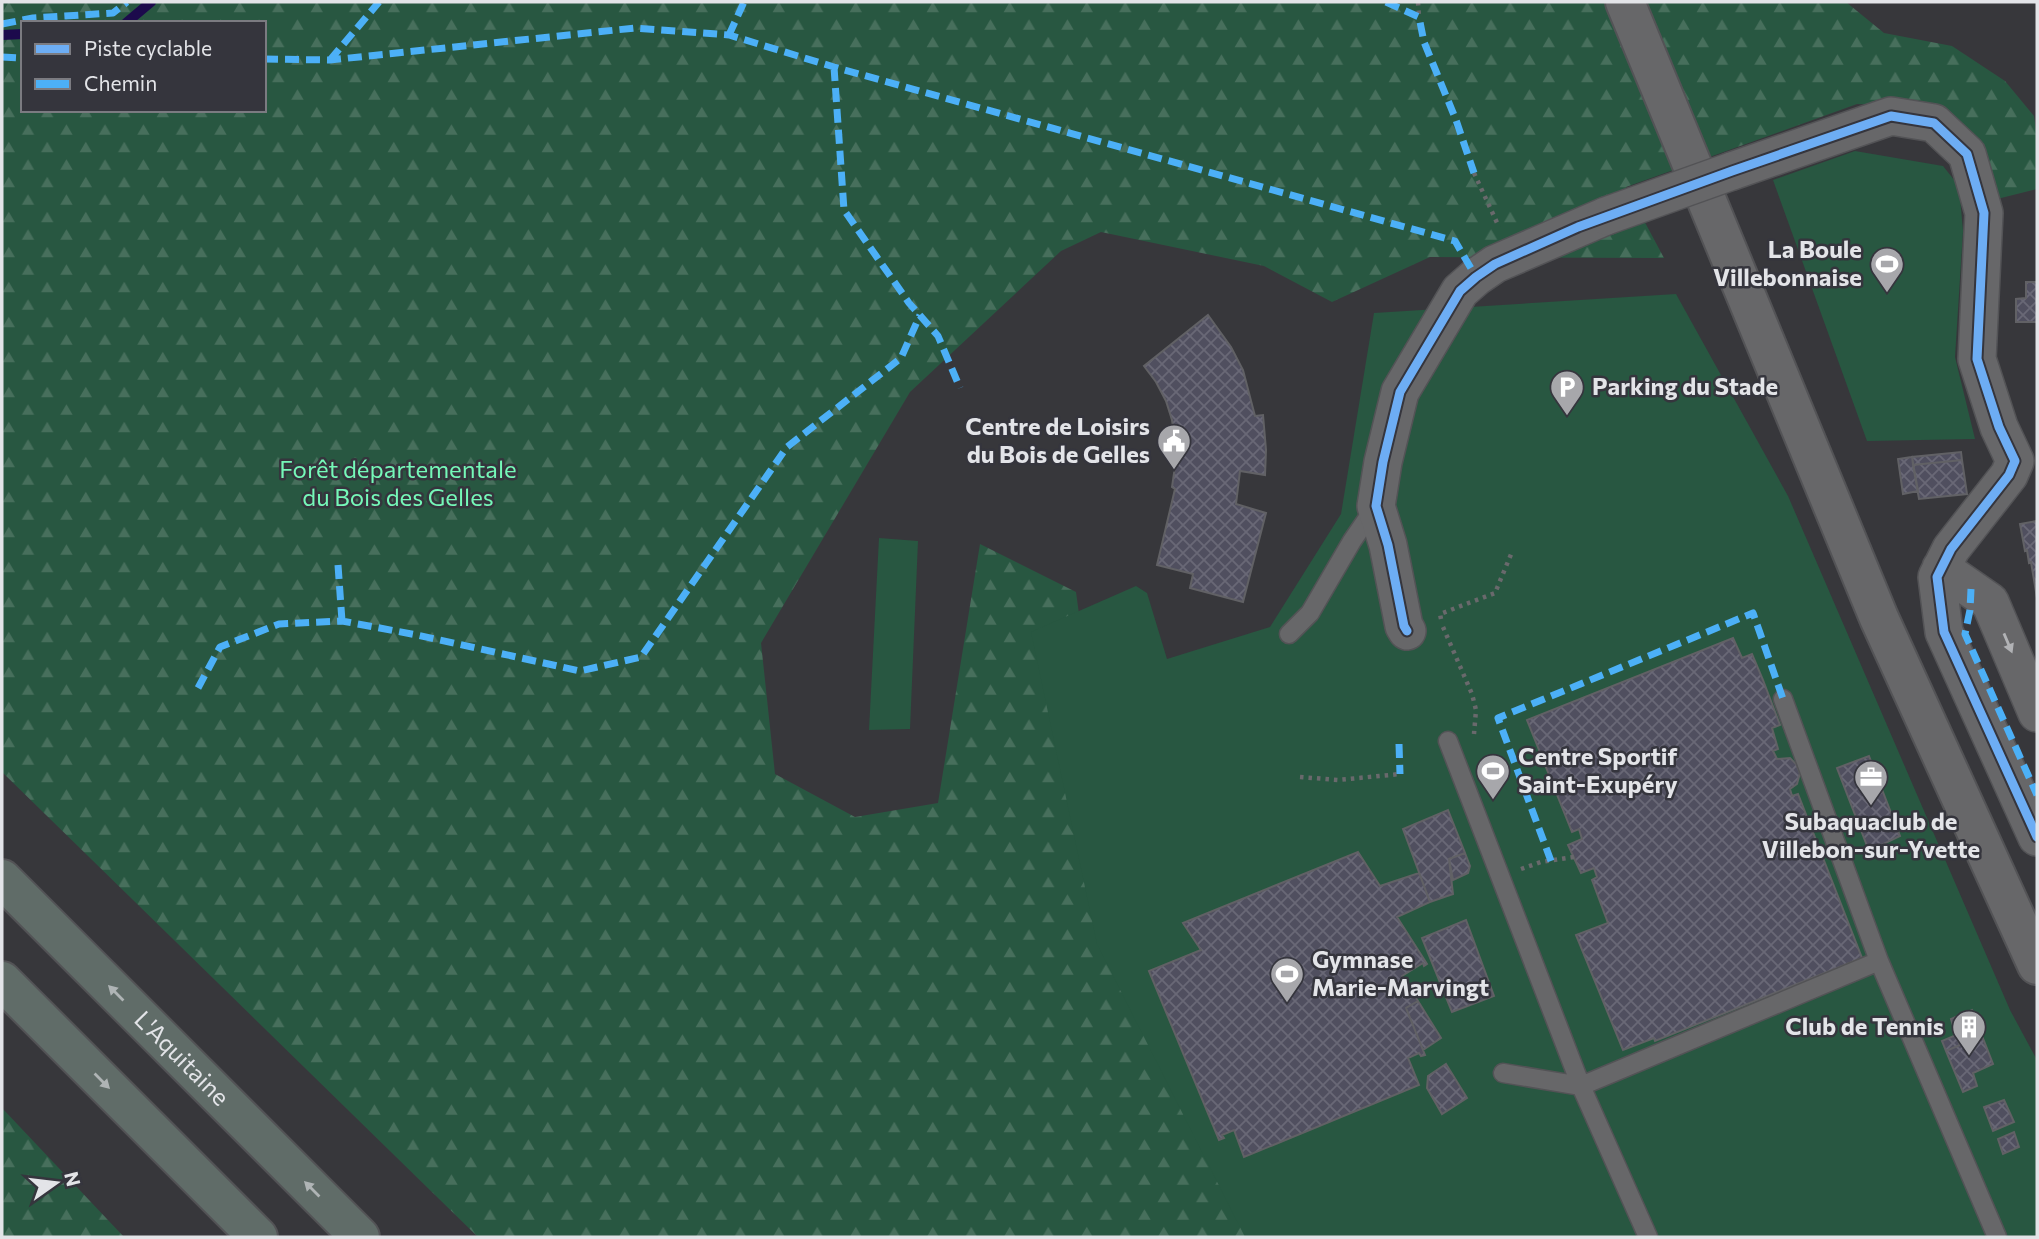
<svg xmlns="http://www.w3.org/2000/svg" width="2039" height="1239" font-family="Commissioner,sans-serif">
	<style>
		.forest { fill: url(#forest-firs); fill-rule: evenodd }
		.green { fill: #285741 }
		.lines { fill: none; stroke-linecap: round; stroke-linejoin: round }
		.stream { stroke: #1c0a4c; stroke-width: 10 }
		.building { fill: url(#building-cross-hatch); stroke: #616165; stroke-width: 2 }
		.lane-casing { stroke: #535356; stroke-width: 21 }
		.street-casing { stroke: #535356; stroke-width: 40 }
		.secondary-casing { stroke: #535356; stroke-width: 42 }
		.highway-casing { stroke: #535356; stroke-width: 42 }
		.path { stroke: #69696c; stroke-width: 4.5; stroke-dasharray: 3.5 5; stroke-linecap: butt }
		.lane { stroke: #676769; stroke-width: 18 }
		.street { stroke: #676769; stroke-width: 37 }
		.secondary { stroke: #676769; stroke-width: 38 }
		.highway { stroke: #606c68; stroke-width: 38 }
		.street-bridge-casing { stroke: #535356; stroke-width: 40; stroke-linecap: butt }
		.street-bridge { stroke: #676769; stroke-width: 37 }
		.quiet { stroke: #4cb0f7; stroke-width: 7; stroke-dasharray: 14 7; stroke-linecap: butt }
		.cycleway-casing { stroke: #35353d; stroke-width: 13 }
		.cycleway { stroke: #6dadf4; stroke-width: 9 }
		.oneway { fill: #b1b2b5 }
		.oneway2 { fill: #afb4b5 }
		.labels { text-anchor: middle; stroke-width: 5; stroke-linejoin: round; paint-order: stroke }
		.poi-label { font-size: 24px; font-weight: bold; fill: #e3e4e8; stroke: #35353d; text-anchor: end }
		.park-label { font-size: 24px; fill: #75f8b8; stroke: #35353d }
		.street-label { font-size: 24px; fill: #e3e4e8; stroke: #35353d }
	</style>
	<defs>
		<pattern id="forest-firs" width="22" height="20" patternUnits="userSpaceOnUse" patternTransform="scale(1.75)"><rect width="22" height="20" fill="#285741"/><path d="M5 1l3.5 6h-7zM16 11l3.5 6h-7z" fill="#476f5c"/></pattern>
		<pattern id="building-cross-hatch" width="8" height="8" patternUnits="userSpaceOnUse" patternTransform="scale(1.75)"><rect width="8" height="8" fill="#504f5f"/><path d="M0 0l8 8M0 8l8-8" fill="none" stroke="#696876"/></pattern>
	</defs>
	<rect width="100%" height="100%" fill="#37373b"/>
	<path class="forest" d="M2 2H1846L1884 33 1952 46 2005 81 2034 116 2037 137V189L1993 200 1923 107 1857 104 1626 187 1664 258 1430 257 1332 302 1264 266 1101 232 1061 251 910 392 761 643 775 774 855 817 938 803 980 544 1076 592 1118 903 1265 1237H478L2 772ZM23 23H264V110H23Z
		M2 1108 124 1237H2Z"/>
	<path class="green" d="M1855 151 1943 166 1959 186 1963 231 1955 357 1975 439 1867 441 1773 180Z
		M1676 294 1788 496 2010 1010 2037 1060V1237H1245L1097 944 1031 632 1136 586 1147 593 1167 659 1270 627 1341 514 1374 313Z
		M879 538 918 541 910 729 869 730Z"/>
	<g class="lines">
		<path class="stream" d="M126 23 151 2
			M2 35 23 34"/>
	</g>
	<path class="building" d="M2026 282H2037V322H2016V299L2026 298Z
		M1208 315 1231 347 1243 370 1255 416 1263 415 1266 450 1265 475 1240 471 1236 504 1266 513 1243 602 1190 588 1193 574 1157 565 1175 489 1172 487 1177 453 1172 420 1166 401 1156 382 1144 366Z
		M1961 452 1962 460 1913 465 1912 457Z
		M1912 457 1918 491 1903 494 1898 459Z
		M1962 460 1967 494 1919 499 1913 465Z
		M2037 521V598L2031 562 2029 563 2027 550 2025 551 2020 524Z
		M1733 638 1742 658 1752 654 1763 680 1780 725 1772 728 1778 749 1773 751 1777 759 1790 758 1796 764 1800 773 1797 784 1790 789 1792 796 1798 794 1862 958 1655 1041 1654 1038 1623 1050 1576 935 1608 923 1592 880 1597 877 1594 868 1581 873 1568 845 1582 839 1579 829 1572 832 1527 720Z
		M1869 756 1900 836 1869 851 1837 768Z
		M1448 810 1465 853 1449 859 1453 894 1430 902 1403 829Z
		M1358 852 1380 886 1419 873 1430 902 1397 917 1427 964 1424 966 1423 963 1402 976 1418 1001 1406 1008 1425 1055 1421 1056 1419 1053 1408 1058 1419 1085 1244 1157 1234 1130 1222 1135 1224 1138 1219 1140 1149 971 1201 950 1183 923Z
		M1465 853 1470 866 1468 873 1453 880 1449 859Z
		M1466 920 1494 996 1452 1012 1422 938Z
		M1418 1001 1441 1038 1423 1050 1406 1008Z
		M1972 1010 1977 1023 1955 1032 1951 1019Z
		M1977 1023 1993 1064 1973 1073 1977 1086 1963 1092 1946 1051 1960 1045 1955 1032Z
		M1956 1035 1960 1045 1946 1051 1942 1041Z
		M1446 1064 1467 1098 1442 1114 1427 1088 1428 1076Z
		M2004 1100 2014 1122 1993 1131 1984 1107Z
		M2014 1132 2019 1147 2003 1154 1998 1139Z"/>
	<g class="lines">
		<g class="lane-casing">
			<path id="lane" d="M1289 634 1310 613 1352 541 1376 506
				M1783 699 1879 961
				M1448 741 1581 1086 1879 961 1997 1237
				M1503 1073 1581 1086 1648 1237"/>
		</g>
		<g class="street-casing">
			<path id="street" d="M1732 171 1891 116 1934 123 1967 154 1984 213 1977 359 1999 427 2015 461
				M2015 461 2009 475 1951 549 1937 577 1944 632 2037 837
				M1941 568 1990 602 2037 713
				M1407 631 1404 626 1388 545 1376 506 1383 462 1400 392 1460 291 1476 277 1495 264 1606 216"/>
		</g>
		<g class="secondary-casing">
			<path id="secondary" d="M1625 2 1879 618 2037 965"/>
		</g>
		<g class="highway-casing">
			<g id="highway">
				<path id="s1" d="M2 879 360 1237"/>
				<path d="M2 981 258 1237"/>
			</g>
		</g>
		<path class="path" d="M1418 2 1419 17
			M1474 173 1499 227
			M1441 619 1440 614 1495 593 1512 552
			M1443 627 1472 694 1476 710 1474 734
			M1300 777 1338 780 1400 774
			M1521 869 1541 862 1574 857"/>
		<use href="#lane" class="lane"/>
		<use href="#street" class="street"/>
		<use href="#secondary" class="secondary"/>
		<use href="#highway" class="highway"/>
		<g class="street-bridge-casing">
			<path id="street-bridge" d="M1606 216 1732 171"/>
		</g>
		<use href="#street-bridge" class="street-bridge"/>
		<path class="quiet" d="M1386 2 1419 17 1424 42 1456 120 1474 173
			M2 24 33 18 113 13 127 2
			M729 35 744 2
			M2 57 23 58
			M264 59 330 60 635 28 729 35 834 67 1455 241 1476 277
			M330 60 379 2
			M834 67 844 210 909 303 938 336 960 388
			M338 565 342 621
			M1971 589 1970 610 1965 634 2037 795
			M198 688 220 647 279 624 342 621 417 635 580 671 641 657 787 447 901 358 920 315
			M1399 744 1400 774
			M1551 861 1498 718 1753 613 1783 699"/>
		<g class="cycleway-casing">
			<path id="cycleway" d="M1407 631 1404 626 1388 545 1376 506 1383 462 1400 392 1460 291 1476 277 1495 264 1578 227 1732 171 1891 116 1934 123 1967 154 1984 213 1977 359 1999 427 2015 461 2009 475 1951 549 1937 577 1944 632 2037 837"/>
		</g>
		<use href="#cycleway" class="cycleway"/>
	</g>
	<defs><path id="oneway-solid" d="M-6-.8H1V-3.2L6.5 0L1 3.2V.8H-6Z" transform="scale(1.75)"/></defs>
	<use class="oneway" href="#oneway-solid" transform="translate(2008 643) rotate(67)"/>
	<g class="oneway2">
		<use href="#oneway-solid" transform="translate(116 993) rotate(-135)"/>
		<use href="#oneway-solid" transform="translate(102 1081) rotate(45)"/>
		<use href="#oneway-solid" transform="translate(312 1189) rotate(-135)"/>
	</g>
	<defs>
		<g id="stadium-pin" transform="scale(1.75)"><path d="M0 17L-7.5 6A9.5 9.5 0 1 1 7.5 6Z" fill="#a7a7ab" stroke="#35353d"/><path d="M0-5a6.5 5 0 1 0 0 10a6.5 5 0 1 0 0-10ZM-3.5-1.8h7v3.6h-7Z" fill="#fff"/></g>
		<g id="parking-pin" transform="scale(1.75)"><path d="M0 17L-7.5 6A9.5 9.5 0 1 1 7.5 6Z" fill="#a7a7ab" stroke="#35353d"/><path d="M-3.5-5.5H1a3.5 3.5 0 0 1 0 7H-1V5.5H-3.5ZM-1-3.4V-.6H.8a1.4 1.4 0 0 0 0-2.8Z" fill="#fff"/></g>
		<g id="civic-pin" transform="scale(1.75)"><path d="M0 17L-7.5 6A9.5 9.5 0 1 1 7.5 6Z" fill="#a7a7ab" stroke="#35353d"/><path d="M-.6-6.5H3V-4.5H.6V-3L4-1V1h2V6H-6V1h2V-1L-.6-3ZM-1.2 2.5V6h2.4V2.5Z" fill="#fff"/></g>
		<g id="office-pin" transform="scale(1.75)"><path d="M0 17L-7.5 6A9.5 9.5 0 1 1 7.5 6Z" fill="#a7a7ab" stroke="#35353d"/><path d="M-6-3h4V-5.5h4V-3h4V5H-6ZM-1-4.5V-3h2v-1.5ZM-6 0V1H6V0Z" fill="#fff"/></g>
		<g id="building-pin" transform="scale(1.75)"><path d="M0 17L-7.5 6A9.5 9.5 0 1 1 7.5 6Z" fill="#a7a7ab" stroke="#35353d"/><path d="M-4-6H4V6H1V3H-1V6H-4ZM-2.5-4.3h1.7v1.8h-1.7ZM.8-4.3h1.7v1.8H.8ZM-2.5-1h1.7V.8h-1.7ZM.8-1h1.7V.8H.8Z" fill="#fff"/></g>
	</defs>
	<g fill-rule="evenodd">
		<use href="#stadium-pin" x="1887" y="264"/>
		<use href="#parking-pin" x="1567" y="387"/>
		<use href="#civic-pin" x="1174" y="441"/>
		<use href="#stadium-pin" x="1493" y="771"/>
		<use href="#office-pin" x="1871" y="777"/>
		<use href="#stadium-pin" x="1287" y="974"/>
		<use href="#building-pin" x="1969" y="1027"/>
	</g>
	<g class="labels">
		<g class="poi-label">
			<text x="1862" y="258">La Boule<tspan x="1862" dy="28">Villebonnaise</tspan></text>
			<text x="1592" y="395" text-anchor="start">Parking du Stade</text>
			<text x="1150" y="435">Centre de Loisirs<tspan x="1150" dy="28">du Bois de Gelles</tspan></text>
			<text x="1518" y="765" text-anchor="start">Centre Sportif<tspan x="1518" dy="28">Saint-Exupéry</tspan></text>
			<text x="1871" y="830" text-anchor="middle">Subaquaclub de<tspan x="1871" dy="28">Villebon-sur-Yvette</tspan></text>
			<text x="1312" y="968" text-anchor="start">Gymnase<tspan x="1312" dy="28">Marie-Marvingt</tspan></text>
			<text x="1944" y="1035">Club de Tennis</text>
		</g>
		<g class="park-label">
			<text x="398" y="478">Forêt départementale<tspan x="398" dy="28">du Bois des Gelles</tspan></text>
		</g>
		<g class="street-label">
			<text dy="8" stroke="none"><textPath href="#s1" startOffset="254">L'Aquitaine</textPath></text>
		</g>
	</g>
	<rect width="2039" height="1239" fill="none" stroke="#e3e4e8" stroke-width="7"/>
	<rect x="21" y="21" width="245" height="91" fill="#35353d" stroke="#7b7b81" stroke-width="2"/>
	<rect x="35" y="44" width="35" height="10" fill="#6dadf4" stroke="#7b7b81" stroke-width="2"/>
	<text x="84" y="56" font-size="21" fill="#e3e4e8">Piste cyclable</text>
	<rect x="35" y="79" width="35" height="10" fill="#4cb0f7" stroke="#7b7b81" stroke-width="2"/>
	<text x="84" y="91" font-size="21" fill="#e3e4e8">Chemin</text>
	<g transform="translate(56 1183) rotate(76)" stroke="#35353d" stroke-width="5" paint-order="stroke">
	<path d="M0-5L12 26L0 18L-12 26Z" fill="#e3e4e8"/>
	<text y="-10" font-size="19" font-weight="bold" text-anchor="middle" fill="#e3e4e8">N</text>
	</g>
</svg>
